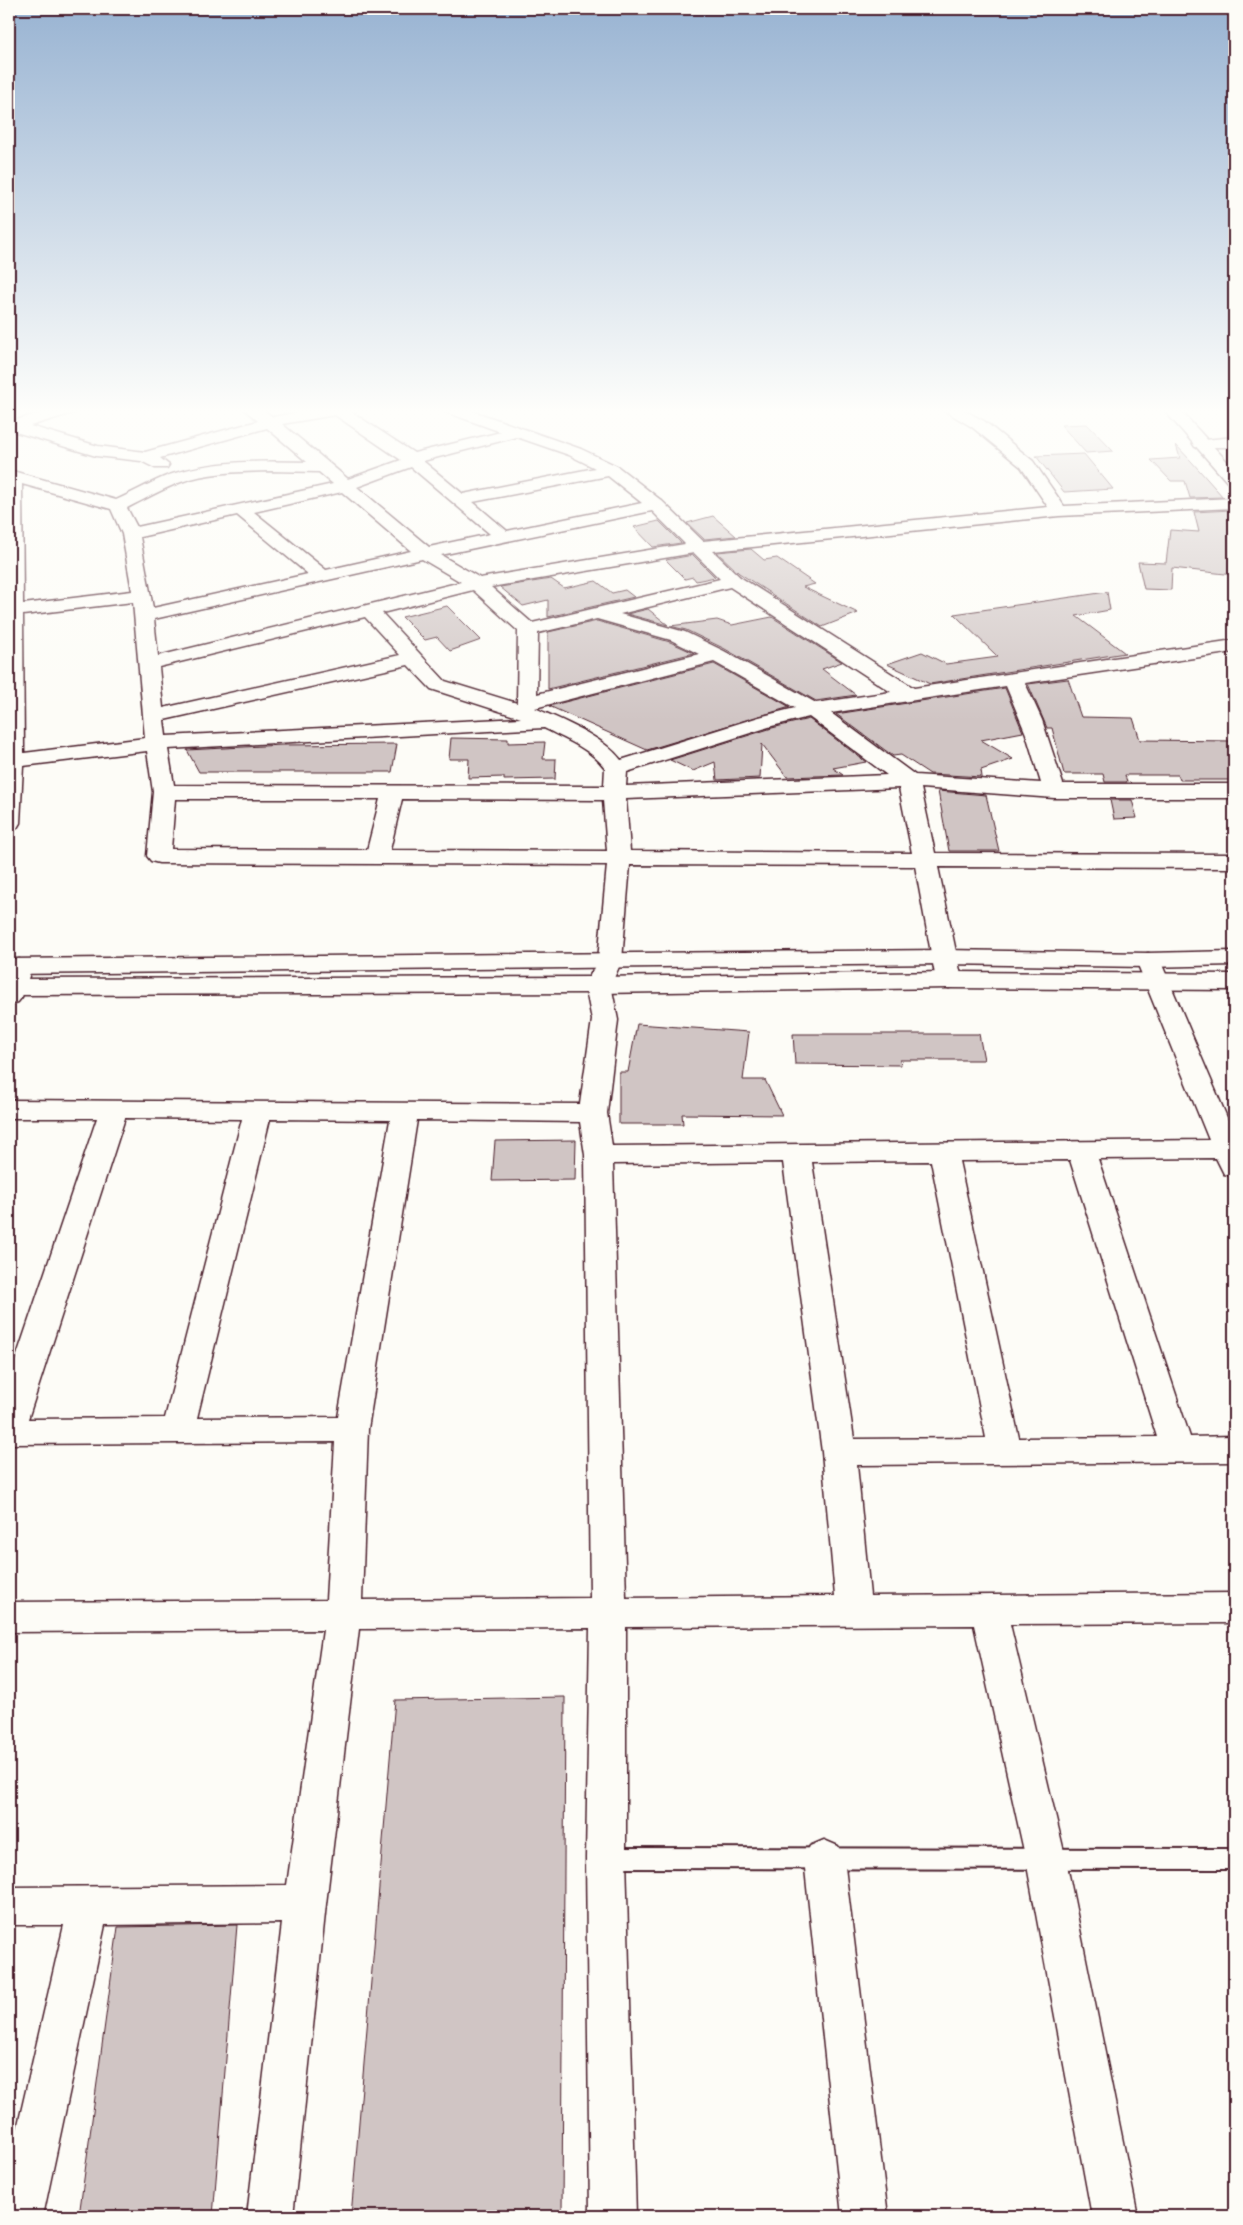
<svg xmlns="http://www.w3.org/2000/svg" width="1243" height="2225" font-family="Caveat,sans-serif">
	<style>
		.building { fill: #d0c5c4; stroke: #4a1f2b }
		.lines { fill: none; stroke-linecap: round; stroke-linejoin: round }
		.service-casing { stroke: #4a1f2b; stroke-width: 4 }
		.minor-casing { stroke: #4a1f2b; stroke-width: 3 }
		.tertiary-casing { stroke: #4a1f2b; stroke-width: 3 }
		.service { fill: #fdfcf7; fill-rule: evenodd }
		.minor { fill: #fdfcf7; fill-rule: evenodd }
		.tertiary { fill: #fdfcf7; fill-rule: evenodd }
	</style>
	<rect width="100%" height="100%" fill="#fdfcf7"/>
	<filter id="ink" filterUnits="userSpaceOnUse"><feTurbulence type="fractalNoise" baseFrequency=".02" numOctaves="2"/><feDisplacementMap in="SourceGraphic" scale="10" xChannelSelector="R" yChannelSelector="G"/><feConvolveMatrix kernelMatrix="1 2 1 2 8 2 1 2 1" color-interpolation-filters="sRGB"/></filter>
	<g filter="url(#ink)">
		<path class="building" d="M1087 424 1113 451 1086 453 1061 425Z
			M1176 445 1191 461 1223 497 1190 498 1185 481H1171L1151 460 1180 458Z
			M1084 454 1113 489 1064 492 1036 456Z
			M1232 510 1234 520V575L1172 568 1171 590 1144 589 1138 562 1166 563 1170 530 1199 532 1194 512Z
			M713 516 736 536 704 539 687 523Z
			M659 521 681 543 653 547 634 527Z
			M751 549 764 560 777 558 815 584 803 587 858 613 822 627 739 573 717 552Z
			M693 555 715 577 696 581 693 577 685 579 666 560Z
			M551 579 564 588 596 581 612 593 625 590 634 597 548 617V600L523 606 500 587Z
			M1107 592 1110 610 1076 616 1125 653 930 684 887 664 922 652 946 664 998 657 954 614Z
			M447 606 481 640 450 651 437 637 425 640 402 617Z
			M648 609 668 625 627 614Z
			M772 617 842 662 822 669 856 695 816 701 725 649 686 630 670 626 717 620 732 625Z
			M597 621 670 642 694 653 548 689V632Z
			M714 664 790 707 647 750 549 706Z
			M1068 679 1081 717 1133 718 1140 740 1234 741V780H1180L1178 775H1125L1127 782H1105L1103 774H1064L1052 728H1047L1028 684Z
			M1005 688 1023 732 981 740 1013 759 981 770 982 777 930 774 901 755 893 756 836 714Z
			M809 719 866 762 833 768 843 775 787 777 762 744 760 778 717 780 715 762 693 771 670 760 772 728Z
			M451 738 508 739V743L545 742 543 759H556L555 779 504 780V777L468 778 469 759H449Z
			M397 744 392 772H199L187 750 282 745Z
			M938 791 986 795 999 851H949Z
			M1110 800H1132L1137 818 1114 819Z
			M637 1024 749 1032 743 1080H765L782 1115 682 1114 683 1124H619V1072H628Z
			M793 1034H979L984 1060H900L901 1065 795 1064Z
			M576 1140 575 1180 492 1181 495 1141Z
			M565 1697 562 2216H351L395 1700Z
			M237 1925 213 2216H79L118 1927Z"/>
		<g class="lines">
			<g class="service-casing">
				<path id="service" d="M606 1848 1234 1849V1869L606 1868 598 1865 595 1858 598 1851Z"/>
			</g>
			<g class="minor-casing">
				<path id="minor" d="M53 409H78L76 412 30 426 98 446 145 452 258 421 244 409H262L273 417 315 409H350V411L414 453 501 432 446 412 444 409H467L581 449 617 466 662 501 703 541 1048 507 1021 467 972 427 942 409H962L984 421 1033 461 1064 506 1234 498V508L1059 516 713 551 740 577 914 688 1234 640V652L1025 683 1042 720 1063 784H1234V798H1054L921 788 935 853 1234 854V868L938 867 962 980 958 985 949 988 940 985 936 980 915 866 630 865 622 960 611 985 618 1020 607 1113 612 1146 1209 1140 1136 960 1139 955 1148 953 1157 955 1160 960 1234 1134V1176L1224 1174 1216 1158 1098 1159 1190 1437 1234 1436V1462L857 1465 870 1596 1234 1593V1623L1010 1624 1066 1860 1138 2216H1092L1026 1860 974 1625 626 1627V1858L636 2216H590L586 1858 590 1628 359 1629 326 1904 293 2216H247L282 1923 105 1925 43 2216H9V2164L64 1925H9V1887L287 1885 323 1630 9 1632V1602L326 1600 335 1442 9 1444V1379L97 1118H9V1100L580 1104 592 1020 585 985 598 960 607 865 159 863 151 861 147 856 153 792 147 751 23 766 20 823 17 828 9 830V470L116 500C134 492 151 482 169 475 213 460 261 461 307 462L267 428 160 458 169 465 167 468H155L141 461 96 456 9 430V420L13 421ZM335 415 401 460 348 479 282 424ZM517 437 569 455 595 468 463 494 423 461ZM411 467 490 534 429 547 357 487ZM270 471 319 472 333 484 137 527 127 508C145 499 162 489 181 482 209 472 240 472 270 471ZM608 476 642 503 507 531 473 502ZM22 484 111 509 122 534 132 591 23 604ZM342 492 411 551 326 570 254 512ZM652 511 685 544 480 578 441 555ZM237 515 308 574 153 608 140 537ZM694 553 720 579 532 623 491 587ZM422 559 461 582 158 656 154 619ZM730 587 891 692 816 703 724 651 685 632 620 614ZM473 590 518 631 517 703 445 681 382 613ZM133 602 145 738 24 753 23 615ZM365 617 400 655 163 708 159 667ZM597 619 671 640 699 654 537 694 538 633ZM714 662 795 708 759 717 621 760C603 736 561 720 535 708ZM408 665 431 689 521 718 166 736 164 720ZM1006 686 1026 734 1041 783 915 775 831 713ZM809 717 887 775 626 786 627 772 772 726ZM544 728C565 739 591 749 605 768L604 786 174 785 168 749ZM899 788 912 853 630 851 626 799ZM175 799H380L367 850 171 849ZM402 799 603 800 607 851 390 850ZM125 1118 242 1119 165 1418 28 1419ZM270 1119 390 1120 338 1417 197 1418ZM417 1120 580 1122 585 1155 590 1598 362 1600 368 1429ZM1070 1160 1157 1437 1019 1438 959 1161ZM931 1161 986 1438 854 1439 812 1162ZM783 1162 822 1452 835 1596 626 1598 613 1164Z
					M1234 437V447H1195L1193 444 1195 441Z
					M19 959 28 962 32 967 22 997 18 1002 9 1005V964Z
					M824 1840 838 1846 844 1859 888 2216H842L804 1859 810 1846Z"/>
			</g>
			<g class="tertiary-casing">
				<path id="tertiary" d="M1163 409H1179L1234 469V484L1228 483Z
					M944 950 1148 953 1234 951V965L1148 967 944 964 9 974V959Z
					M949 972 1234 974V990L949 988 598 993 9 995V979L598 977Z"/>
			</g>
			<use href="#service" class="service"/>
			<use href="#minor" class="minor"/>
			<use href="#tertiary" class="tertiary"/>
		</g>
	</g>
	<linearGradient id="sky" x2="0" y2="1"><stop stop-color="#98b3d2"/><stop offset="0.57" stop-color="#fefefb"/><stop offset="1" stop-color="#fefefb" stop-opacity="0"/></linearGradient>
	<rect width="1243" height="721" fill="url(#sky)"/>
	<rect width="1243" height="2225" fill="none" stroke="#fdfcf7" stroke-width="30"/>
	<rect x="15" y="15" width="1213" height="2195" fill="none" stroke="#4a1f2b" stroke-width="2" filter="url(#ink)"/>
</svg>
